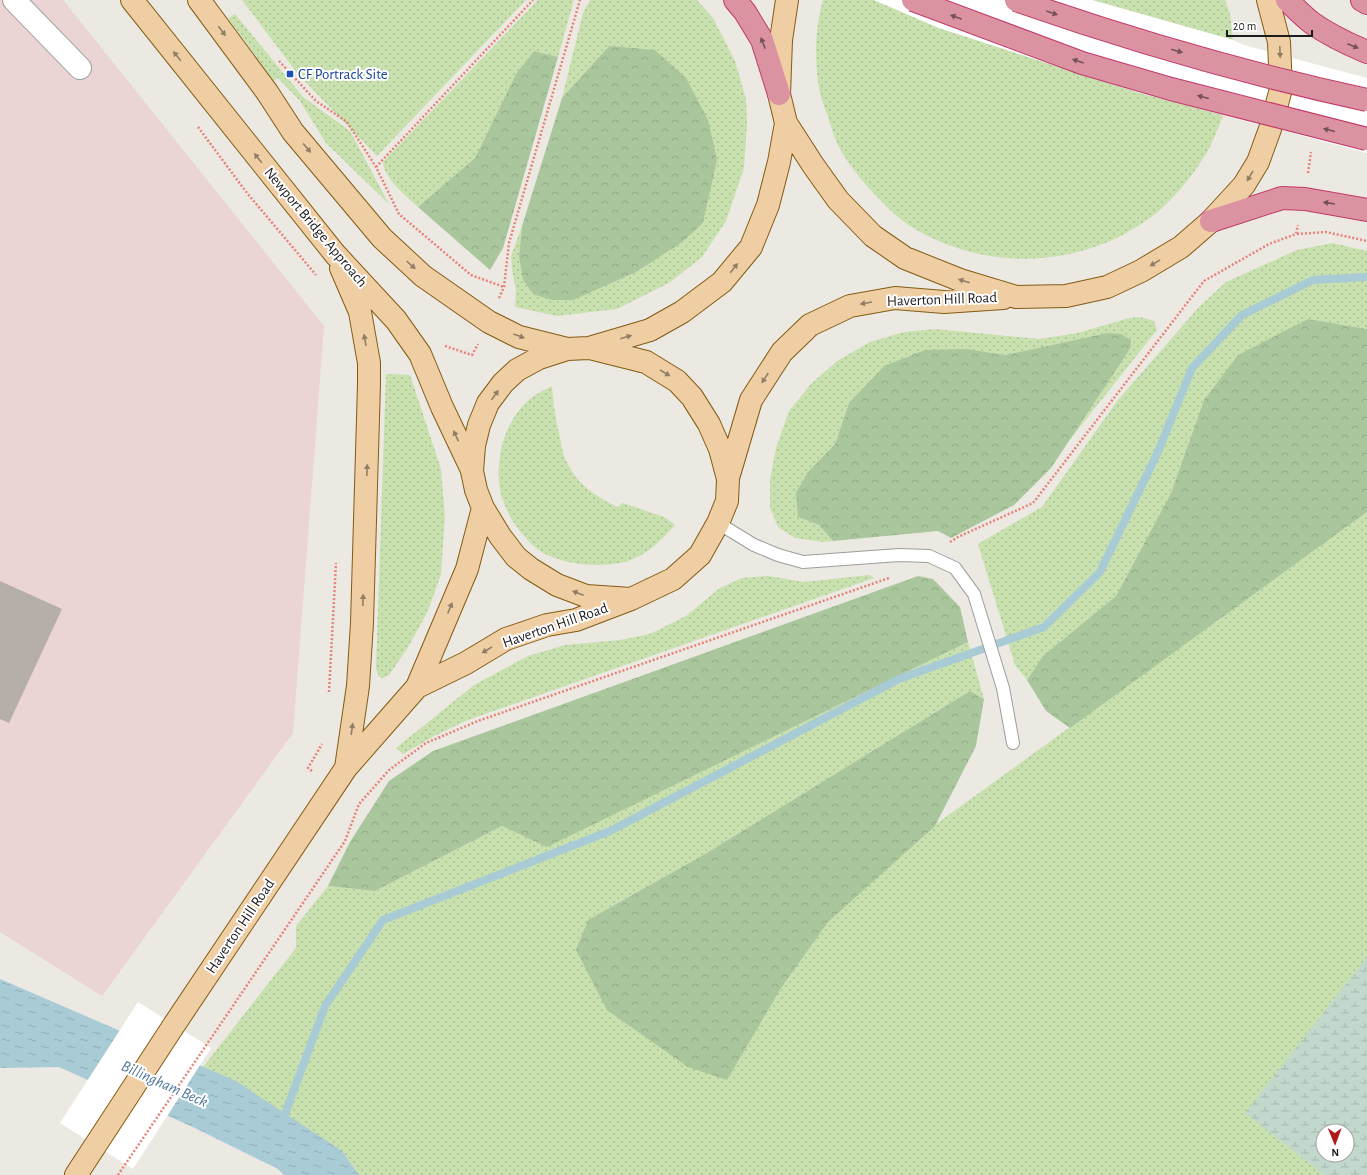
<svg xmlns="http://www.w3.org/2000/svg" width="1367" height="1175" font-family="'Alegreya Sans',sans-serif">
	<style>
		.commercial { fill: #ebd4d4 }
		.grass { fill: url(#grass-dots); fill-rule: evenodd }
		.forest { fill: url(#forest-crowns) }
		.wetland { fill: url(#wetland-marsh); fill-rule: evenodd }
		.water { fill: url(#water-ripples) }
		.pier { fill: #fff }
		.lines { fill: none; stroke-linecap: round; stroke-linejoin: round }
		.stream { stroke: #a8cbd5; stroke-width: 8 }
		.building { fill: #b5aea9 }
		.lane-casing { stroke: #9d9d9d; stroke-width: 14 }
		.street-casing { stroke: #9d9d9d; stroke-width: 24 }
		.primary-casing { stroke: #825b12; stroke-width: 24 }
		.highway-casing { stroke: #c1396a; stroke-width: 24 }
		.path { stroke: #e88278; stroke-width: 2.5; stroke-dasharray: 2 2; stroke-linecap: butt }
		.lane { stroke: #fff; stroke-width: 12 }
		.street { stroke: #fff; stroke-width: 22 }
		.primary { stroke: #f0cea4; stroke-width: 22 }
		.highway { stroke: #db93a2; stroke-width: 22 }
		.highway-bridge-casing { stroke: #c1396a; stroke-width: 24; stroke-linecap: butt }
		.highway-bridge { stroke: #db93a2; stroke-width: 22 }
		.oneway { fill: #725258 }
		.oneway2 { fill: #917e67 }
		.transit-dot { fill: #1a4fb4; stroke: #fff; stroke-width: 1.5 }
		.labels { text-anchor: middle; stroke-width: 4; stroke-linejoin: round; paint-order: stroke }
		.transit-label { font-size: 15px; fill: #164399; stroke: #fff; text-anchor: start }
		.street-label { font-size: 15px; fill: #1c1c1c; stroke: #fff }
		.water-label { font-size: 16px; font-style: italic; fill: #527698; stroke: #fff }
	</style>
	<defs>
		<pattern id="grass-dots" width="8" height="8" patternUnits="userSpaceOnUse"><rect width="8" height="8" fill="#c8e1ae"/><path d="M2 2h.1M6 6h.1" fill="none" stroke="#abc095" stroke-width="1.8" stroke-linecap="round"/></pattern>
		<pattern id="forest-crowns" width="20" height="18" patternUnits="userSpaceOnUse"><rect width="20" height="18" fill="#aac69c"/><path d="M2 6a3 3 0 1 1 6 0M12 15a3 3 0 1 1 6 0" fill="none" stroke="#92aa86"/></pattern>
		<pattern id="wetland-marsh" width="20" height="14" patternUnits="userSpaceOnUse"><rect width="20" height="14" fill="#c2d8cd"/><path d="M1 5h8M5 5V1M11 12h8M15 12V8" fill="none" stroke="#a6b9af"/></pattern>
		<pattern id="water-ripples" width="26" height="14" patternUnits="userSpaceOnUse"><rect width="26" height="14" fill="#a8cbd5"/><path d="M2 4q2-2 4 0t4 0M15 11q2-2 4 0t4 0" fill="none" stroke="#90aeb6"/></pattern>
	</defs>
	<rect width="100%" height="100%" fill="#ece9e3"/>
	<path class="commercial" d="M0 0H63L324 326 293 733 102 996 0 932Z"/>
	<path class="grass" d="M242 0H526L377 156 297 73Z
		M538 0H574L558 57 534 51 516 74 475 158 418 207C407 197 383 177 383 162Z
		M590 0H697L713 18 735 61 746 99 747 124 744 168 726 221 702 257 669 283 617 309 557 316 515 307 516 290 512 270 511 256 522 226 519 257 523 280 533 294 609 46 562 98 583 13Z
		M823 0H874L939 28 1140 93 1223 115C1218 128 1213 142 1206 154 1193 175 1174 199 1154 215 1085 268 990 273 915 229 896 218 882 202 867 186 855 172 844 158 836 141 833 134 831 125 828 117 825 109 822 101 820 93 814 65 815 27 823 0Z
		M1092 0H1225L1230 14 1233 40Z
		M235 14 303 97 350 131 389 204 326 143 300 101 278 78 274 81 228 18Z
		M1332 243 1367 251V329L1308 319 1204 400 1171 493 1116 596 1043 656 1027 680 1015 665 978 544 1042 507 1118 400 1198 308 1226 282 1297 250Z
		M1140 317 1154 321 1157 330 1068 442 1130 349 1121 334 1107 333 1005 355 967 349 849 403 835 444 808 472 798 517 819 525 833 541 823 542 795 538 778 527 770 508V480L776 448 789 411 811 384 837 361 870 342 904 332 935 329 1039 339 1078 333 1129 318Z
		M386 374 410 375 441 469 445 517 441 574 428 611 407 649 389 675 383 678 379 677 376 669Z
		M552 386C553 401 555 414 558 429 560 436 561 445 563 453 573 481 592 495 618 507L623 503 664 517 675 525C662 540 646 556 625 562 617 564 607 565 598 565 580 565 562 562 545 554 529 545 510 521 504 503 497 487 498 467 501 450 505 431 514 413 529 400 535 394 545 390 552 386Z
		M1367 512V1175H359L342 1151 203 1067 296 948V926L328 886 375 891 502 826 548 846 968 642 984 699 970 691 705 854 588 920 579 944 747 961ZM1323 1131H1347V1155H1323Z
		M869 575 874 578 468 720 434 736 403 754 396 748 474 685 528 656 565 645 620 640 650 634 686 616 720 588 742 578 768 576 804 582Z"/>
	<path class="forest" d="M609 46 655 50 686 78 708 120 717 160 703 223 681 243 636 272 573 300H552L533 294 523 280 519 257 522 226 562 98Z
		M534 51 558 57 503 248 490 270 418 207 475 158 516 74Z
		M1308 319 1367 329V512L1070 728 1046 711 1027 680 1043 656 1116 596 1171 493 1204 400 1238 355Z
		M1107 333 1121 334 1131 340 1130 349 1051 468 1014 505 951 538 938 531 833 541 819 525 798 517 796 493 808 472 835 444 849 403 884 366 925 350 967 349 1005 355Z
		M918 576 933 579 960 607 968 642 547 847 502 826 375 891 328 886 350 842 389 781 433 751Z
		M970 691 984 699 976 746 935 826 828 922 781 988 727 1080 688 1067 607 1010 576 950 588 920 705 854Z"/>
	<path class="wetland" d="M1367 957V1175H1324L1245 1113ZM1323 1131H1347V1155H1323Z"/>
	<path class="water" d="M0 979 236 1081 342 1151 359 1175H284L278 1169 195 1128 59 1067 0 1068Z"/>
	<path class="pier" d="M874 0H1092L1233 40 1244 45 1367 78V153L1140 93 939 28Z
		M138 1002 211 1048 133 1169 60 1123Z"/>
	<g class="lines">
		<path class="stream" d="M282 1122 325 1006 383 920 610 831 899 679 1044 627 1100 572 1157 454 1192 368 1242 315 1313 280 1367 277"/>
	</g>
	<path class="building" d="M0 581 62 609 9 723 0 719Z"/>
	<g class="lines">
		<g class="lane-casing">
			<path id="lane" d="M718 523 754 545 778 555 803 562 899 555 929 556 955 568 974 594 1003 688 1013 743"/>
		</g>
		<g class="street-casing">
			<path id="street" d="M14 0 80 68"/>
		</g>
		<g class="primary-casing">
			<path id="primary" d="M132 0 335 254 396 320 420 354 442 407 471 468
				M199 0 267 92 293 132 382 238 423 276 489 322 519 337 567 349
				M787 0 781 40 779 94 786 123 813 165 838 200 873 236 905 258 960 280 1016 297 1066 296 1107 287 1141 271 1181 247 1211 221 1244 185 1258 162 1270 129 1281 89 1279 42 1268 0
				M341 268 360 312 369 363V384L362 623 358 686 346 768
				M728 478 751 400 782 352 810 325 850 306 895 298 944 302 1003 298
				M631 599 586 596 557 585 531 569 516 557 500 536 483 508 476 490 472 471 474 446 479 425 488 403 503 383 517 370 539 358 567 349 589 348 650 330 682 312 722 282 751 247 768 205 779 162 786 123
				M417 687 466 663 506 639 547 625 576 620 631 599 673 579 700 555 718 523 727 501 728 479 720 449 709 424 692 397 677 381 646 362 590 348
				M76 1175 174 1025 346 768 417 687 467 569 483 508"/>
		</g>
		<g class="highway-casing">
			<path id="highway" d="M735 0 745 12 762 40 779 94
				M1287 0C1295 8 1303 16 1312 23 1329 35 1348 44 1367 52
				M1362 0 1367 3
				M1211 221 1282 198 1305 199 1367 210"/>
		</g>
		<path class="path" d="M279 61 316 101 347 122 376 167 399 214 471 275 504 287
			M198 127 247 193 316 275
			M376 167 533 0
			M1308 173 1311 152
			M1297 234 1326 232 1367 241
			M499 298 504 287 509 243 580 0
			M445 346 472 355 478 344
			M950 542 958 537 1033 503 1204 281 1269 244 1296 234 1298 225
			M329 692 336 563
			M312 771 308 768 322 744
			M118 1175 345 841 359 804 389 770 426 743 478 721 889 578"/>
		<use href="#lane" class="lane"/>
		<use href="#street" class="street"/>
		<use href="#primary" class="primary"/>
		<use href="#highway" class="highway"/>
		<g class="highway-bridge-casing">
			<path id="highway-bridge" d="M913 0 1082 63 1171 89 1367 139
				M1016 0C1130 40 1248 74 1367 100"/>
		</g>
		<use href="#highway-bridge" class="highway-bridge"/>
	</g>
	<defs><path id="oneway-solid" d="M-6-.8H1V-3.2L6.5 0L1 3.2V.8H-6Z"/></defs>
	<g class="oneway">
		<use href="#oneway-solid" transform="translate(1052 13) rotate(19)"/>
		<use href="#oneway-solid" transform="translate(956 17) rotate(-160)"/>
		<use href="#oneway-solid" transform="translate(763 43) rotate(-111)"/>
		<use href="#oneway-solid" transform="translate(1353 46) rotate(23)"/>
		<use href="#oneway-solid" transform="translate(1177 51) rotate(16)"/>
		<use href="#oneway-solid" transform="translate(1078 61) rotate(-161)"/>
		<use href="#oneway-solid" transform="translate(1203 97) rotate(-165)"/>
		<use href="#oneway-solid" transform="translate(1329 130) rotate(-166)"/>
		<use href="#oneway-solid" transform="translate(1329 203) rotate(-171)"/>
	</g>
	<g class="oneway2">
		<use href="#oneway-solid" transform="translate(222 31) rotate(53)"/>
		<use href="#oneway-solid" transform="translate(1280 52) rotate(88)"/>
		<use href="#oneway-solid" transform="translate(177 56) rotate(-129)"/>
		<use href="#oneway-solid" transform="translate(307 148) rotate(50)"/>
		<use href="#oneway-solid" transform="translate(258 158) rotate(-129)"/>
		<use href="#oneway-solid" transform="translate(1250 176) rotate(120)"/>
		<use href="#oneway-solid" transform="translate(1155 263) rotate(149)"/>
		<use href="#oneway-solid" transform="translate(411 265) rotate(42)"/>
		<use href="#oneway-solid" transform="translate(734 268) rotate(-51)"/>
		<use href="#oneway-solid" transform="translate(964 281) rotate(-162)"/>
		<use href="#oneway-solid" transform="translate(866 303) rotate(170)"/>
		<use href="#oneway-solid" transform="translate(519 336) rotate(20)"/>
		<use href="#oneway-solid" transform="translate(626 337) rotate(-16)"/>
		<use href="#oneway-solid" transform="translate(365 340) rotate(-100)"/>
		<use href="#oneway-solid" transform="translate(665 373) rotate(31)"/>
		<use href="#oneway-solid" transform="translate(765 378) rotate(123)"/>
		<use href="#oneway-solid" transform="translate(495 395) rotate(-54)"/>
		<use href="#oneway-solid" transform="translate(456 436) rotate(-115)"/>
		<use href="#oneway-solid" transform="translate(367 470) rotate(-88)"/>
		<use href="#oneway-solid" transform="translate(578 593) rotate(-159)"/>
		<use href="#oneway-solid" transform="translate(363 600) rotate(-88)"/>
		<use href="#oneway-solid" transform="translate(450 608) rotate(-68)"/>
		<use href="#oneway-solid" transform="translate(487 650) rotate(149)"/>
		<use href="#oneway-solid" transform="translate(352 729) rotate(-82)"/>
	</g>
	<rect class="transit-dot" x="286" y="70" width="8" height="8" rx="2"/>
	<g class="labels">
		<g class="transit-label">
			<text x="298" y="79">CF Portrack Site</text>
		</g>
		<g class="street-label">
			<text transform="translate(316 227) rotate(50)" y="5">Newport Bridge Approach</text>
			<text transform="translate(942 299) rotate(-2)" y="5">Haverton Hill Road</text>
			<text transform="translate(555 625) rotate(-19)" y="5">Haverton Hill Road</text>
			<text transform="translate(240 926) rotate(-56)" y="5">Haverton Hill Road</text>
		</g>
		<g class="water-label">
			<text transform="translate(165 1083) rotate(24)" y="6">Billingham Beck</text>
		</g>
	</g>
	<g transform="translate(1335 1143) rotate(179)"><circle r="19" fill="#ffffff" stroke="#a4a4a4"/>
	<path d="M0-3L7 15L0 10L-7 15Z" fill="#b0181b"/>
	<text y="-6" font-size="11" font-weight="bold" text-anchor="middle" fill="#1c1c1c">N</text>
	</g>
	<path d="M1227 30v6h85v-6" fill="none" stroke="#1c1c1c" stroke-width="2"/>
	<text x="1233" y="30" font-size="12" fill="#1c1c1c" stroke="#ffffff" stroke-width="3" paint-order="stroke">20 m</text>
</svg>
